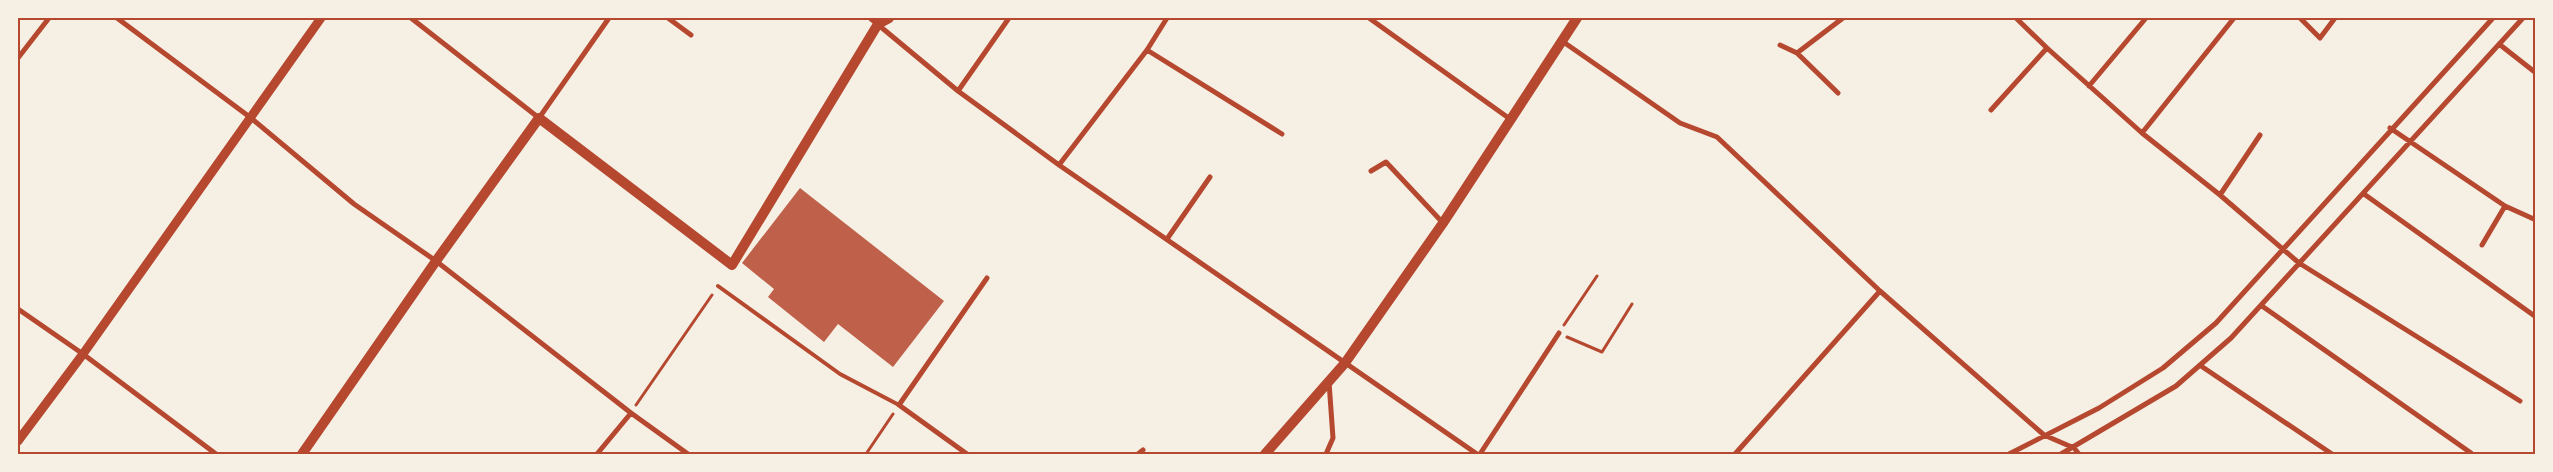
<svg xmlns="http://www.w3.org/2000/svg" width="2553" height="472" font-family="Helvetica,sans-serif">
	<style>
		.building { fill: #bf614a }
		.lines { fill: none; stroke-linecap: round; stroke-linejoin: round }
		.path { stroke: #b5482f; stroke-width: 3 }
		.service { stroke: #b5482f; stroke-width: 4 }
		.minor { stroke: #b5482f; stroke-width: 5 }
		.tertiary { stroke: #b5482f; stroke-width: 9 }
		.secondary { stroke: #b5482f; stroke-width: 10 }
		.neatline { fill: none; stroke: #b5482f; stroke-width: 2 }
	</style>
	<rect width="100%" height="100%" fill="#f6efe4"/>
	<path class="building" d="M800 188 944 301 893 367 838 324 824 342 768 297 774 289 742 263Z"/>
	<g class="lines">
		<path class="path" d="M1564 325 1597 276
			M1567 337 1602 352 1632 304
			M636 405 712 295
			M866 454 893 414"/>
		<path class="service" d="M718 286 840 374 899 405"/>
		<path class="minor" d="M117 18 251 118 354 204 436 261 631 413 688 454
			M411 18 539 118 609 18
			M668 18 691 35
			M870 18 958 91 1059 165 1477 454
			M1369 18 1510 119
			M2016 18 2047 48 2142 133 2220 195 2299 263 2520 401
			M2300 18 2320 38 2335 18
			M1562 41 1680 123 1717 137 1880 291 2044 435 2074 448 2079 454
			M2499 44 2536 73
			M1780 45 1797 53 1838 93
			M1147 50 1282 134
			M1797 53 1843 18
			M18 58 49 18
			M2089 86 2146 18
			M958 91 1009 18
			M1991 110 2047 48
			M2390 128 2505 206 2536 220
			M2142 133 2234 18
			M1059 165 1147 50 1167 18
			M1371 171 1386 162 1443 223
			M2364 194 2536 317
			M2220 195 2260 135
			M1167 239 1210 177
			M2482 245 2505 206
			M2262 306 2471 453
			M18 309 83 354 216 454
			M2201 366 2332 454
			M597 454 631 413
			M967 454 899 405 987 278
			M1138 454 1143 450
			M1326 454 1333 438 1329 382
			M1480 454 1559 333
			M1735 454 1880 291
			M2009 454 2099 408 2163 368 2216 323 2493 18
			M2061 454 2176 386 2231 338 2523 18"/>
		<path class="tertiary" d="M18 441 83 354 321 18"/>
		<path class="secondary" d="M302 454 436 261 539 118 732 265 878 24 889 18
			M1265 454 1345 363 1443 223 1577 18"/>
	</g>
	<rect width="2553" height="472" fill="none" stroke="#f6efe4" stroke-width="38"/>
	<rect x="19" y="19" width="2515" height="434" class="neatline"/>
</svg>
